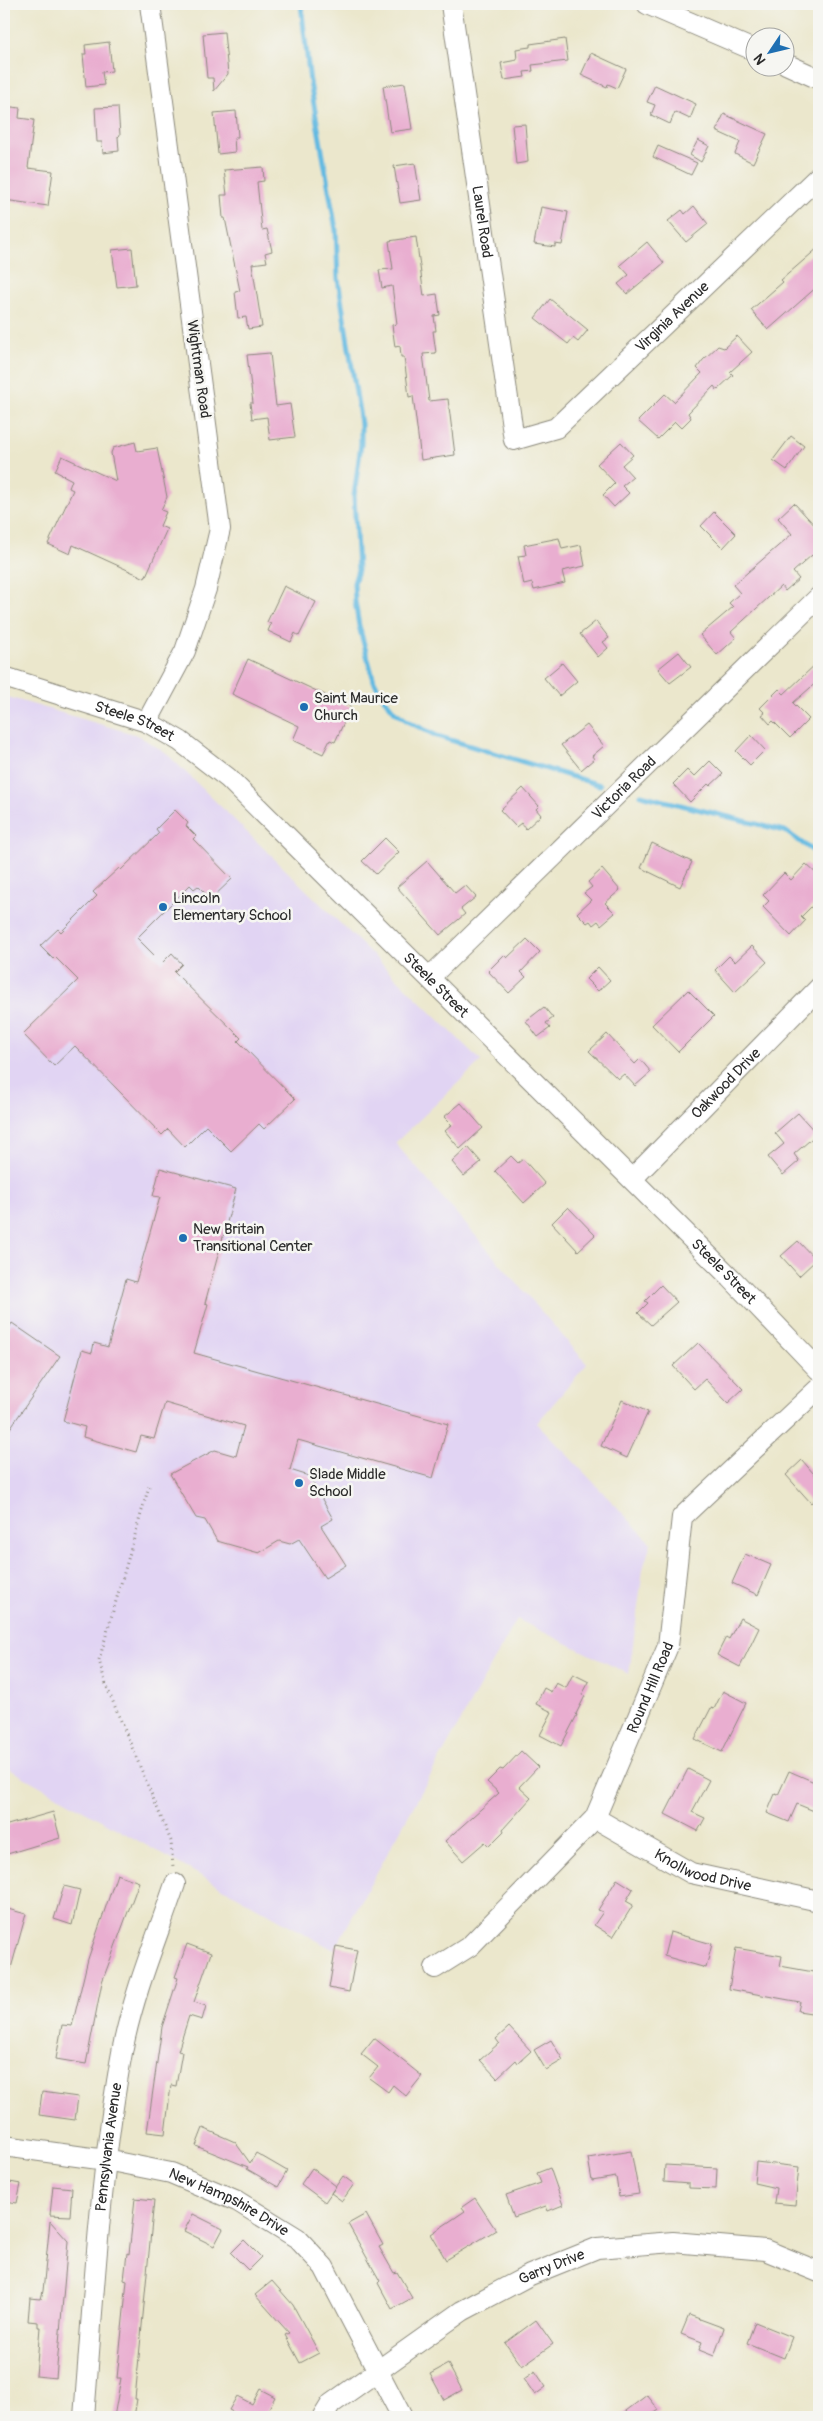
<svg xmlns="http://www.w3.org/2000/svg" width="823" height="2421" font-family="Pangolin,sans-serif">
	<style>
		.built { fill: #e1d4f3 }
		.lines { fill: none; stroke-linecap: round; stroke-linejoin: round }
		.stream { stroke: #64bae1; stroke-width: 5 }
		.building { fill: #e9aed0 }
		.minor-casing { stroke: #8b897c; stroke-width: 22 }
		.path { stroke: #8b897c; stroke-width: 3; stroke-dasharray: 1 4; stroke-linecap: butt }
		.minor { stroke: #fff; stroke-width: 20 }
		.poi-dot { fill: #1f6fb2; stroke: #f6f6f2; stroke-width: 2 }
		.labels { text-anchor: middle; stroke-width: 5; stroke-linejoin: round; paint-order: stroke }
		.street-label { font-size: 15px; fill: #2b2b2b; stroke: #f6f6f2 }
		.poi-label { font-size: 15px; fill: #2b2b2b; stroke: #f6f6f2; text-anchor: start }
	</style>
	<rect width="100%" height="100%" fill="#f6f6f2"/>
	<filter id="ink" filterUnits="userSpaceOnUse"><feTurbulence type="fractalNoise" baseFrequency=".02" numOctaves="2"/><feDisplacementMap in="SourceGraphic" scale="10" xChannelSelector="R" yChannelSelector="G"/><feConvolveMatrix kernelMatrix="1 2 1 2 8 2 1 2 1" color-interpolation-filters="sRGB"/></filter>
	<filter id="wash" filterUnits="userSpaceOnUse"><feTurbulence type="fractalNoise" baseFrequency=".0096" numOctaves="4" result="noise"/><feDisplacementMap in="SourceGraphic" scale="20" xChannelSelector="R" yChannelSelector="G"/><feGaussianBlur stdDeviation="1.12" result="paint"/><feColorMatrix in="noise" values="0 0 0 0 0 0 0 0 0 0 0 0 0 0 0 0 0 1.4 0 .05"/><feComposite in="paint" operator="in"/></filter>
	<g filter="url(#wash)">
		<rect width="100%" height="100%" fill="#ebe7cc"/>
		<path class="built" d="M4 696 137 735 165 752 481 1061 395 1143 587 1364 537 1423 651 1543 643 1569 629 1674 517 1619 334 1950 4 1766Z"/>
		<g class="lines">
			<path class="stream" d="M301 4 310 82 336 230 338 279 361 424V444L354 496 358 570 354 583 355 601 359 626 374 681 382 696 395 712 409 722 437 736 600 785
				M641 795 785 831 819 855"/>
		</g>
		<g id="blocks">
			<path class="building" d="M224 32 228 74 214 91 213 78H207L203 34Z
				M565 39 568 61 532 65 533 71 524 72 525 77 504 80 501 63 517 60 516 49 530 47V44Z
				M109 42 112 71 102 72 104 85 86 87 83 54H86L85 45Z
				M591 53 626 69 617 88 608 84 607 87 581 75Z
				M405 83 412 129 390 132 383 86Z
				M655 85 696 104 690 119 675 112 670 124 651 115 655 105 647 102Z
				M4 106 20 108 19 118 34 120 28 168 53 171 48 206 4 200Z
				M118 107 120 135 118 137 119 151 103 153 102 142H97L95 108Z
				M236 111 238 137H234L235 152 218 154 214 113Z
				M724 114 767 134 753 163 735 154 740 142 716 131Z
				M525 124 528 162 516 164 512 125Z
				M698 140 709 146 701 162 690 155Z
				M658 146 697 163 691 175 653 157Z
				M415 163 421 200 400 203 394 166Z
				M263 167 264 181 257 182 262 230 267 229 272 251 265 253 267 262 252 264 262 327 248 329 246 317 238 318 235 292 240 291 225 218H223L221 195H227L224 170Z
				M694 206 708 224 686 242 668 221 682 210 685 214Z
				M541 207 568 212 562 245 555 244V247L534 244Z
				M416 237 424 296 437 294 440 315 434 316 436 331H433L436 353 423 354 429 401 448 399 455 455 421 460 413 396 409 397 404 357H401L400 346 395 347 392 325 397 324 392 286 382 288 379 270 393 269 389 241Z
				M647 242 664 263 627 294 618 284 629 275 620 265Z
				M819 247V285L768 330 751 310 783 282 781 280Z
				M132 248 136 285 117 287 112 250Z
				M550 299 588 330 578 342 573 338 568 344 535 318Z
				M737 336 752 352 730 372 733 375 717 390 714 386 688 413 691 418 681 428 675 422 658 439 638 421 665 394 674 402 702 373 697 368 703 360 718 346 724 348Z
				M270 353 276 406 290 404 295 437 270 440 267 417 252 419 250 403H253L247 355Z
				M791 436 804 446 787 470 773 460Z
				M135 442 137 451 157 448 167 497 161 510 166 512 160 526 167 529 145 578 73 545 70 554 48 544 73 490 69 488 72 480 55 471 62 456 116 481 111 453 113 448Z
				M621 442 633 455 622 465 633 477 622 486 629 493 614 507 603 495 615 483 597 464Z
				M794 503 819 530V563L812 555 793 572 799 579 785 591 781 586 731 632 736 638 717 655 700 635 733 607 729 603 740 593 733 585 792 534 778 518Z
				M714 512 736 534 723 548 701 526Z
				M559 538 562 549 581 545 585 566 562 571 565 583 534 590 532 583 524 585 518 556 526 555 524 545Z
				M284 586 316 602 299 636 295 633 291 642 268 631 271 624 267 622Z
				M596 621 609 638 603 642 608 648 598 657 580 634Z
				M679 652 691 667 670 683 658 669Z
				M248 659 351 707 335 742 330 740 323 754 293 740 299 726 232 694Z
				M819 661V680L793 703 809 719 790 738 773 721 770 724 762 715 765 713 760 708 779 689 784 694Z
				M562 663 577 681 559 696 544 678Z
				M587 725 604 746 592 756 594 759 581 770 561 745Z
				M751 735 765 750 750 765 736 751Z
				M710 761 723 774 710 786 708 784 690 802 673 784 687 770 694 777Z
				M523 788 539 806 536 809 541 815 526 829 521 823 516 827 500 810Z
				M175 810 188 823 186 826 196 836 193 839 232 879 211 899 198 886 194 889 190 885 137 938 162 963 172 953 182 964 174 972 241 1038 238 1041 295 1099 264 1129 259 1124 231 1151 206 1126 185 1147 168 1129 162 1135 75 1046 54 1066 23 1034 78 980 55 957 53 959 40 946 58 929 61 932 97 896 93 892 119 868 121 870 159 833 156 829Z
				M385 838 399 852 376 874 362 861Z
				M652 843 692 862 680 887 641 868Z
				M427 861 455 893 465 885 476 897 461 909 465 914 440 935 397 887Z
				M806 864 819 876V899L801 917 805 921 791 936 763 907 769 901 763 895 784 873 791 880Z
				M602 869 620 890 605 903 615 913 601 925 598 921 593 925 590 921 587 923 577 913 591 900 584 893 592 887 588 882Z
				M527 939 540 952 521 972 526 977 509 993 488 971 504 955 507 958Z
				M752 946 767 962 735 992 715 970 729 956 735 962Z
				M598 967 610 980 598 991 586 979Z
				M688 990 714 1016 678 1052 652 1025Z
				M544 1007 553 1018 546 1023 550 1028 538 1037 526 1021Z
				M607 1034 635 1064 640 1059 651 1072 635 1086 624 1074 618 1079 589 1051Z
				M461 1103 483 1128 460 1149 445 1131 452 1125 444 1117Z
				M798 1113 817 1134 794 1154 799 1161 783 1175 768 1157 784 1144 775 1133Z
				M468 1147 481 1162 464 1176 452 1162Z
				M511 1156 518 1163 523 1159 545 1184 524 1203 495 1171Z
				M160 1168 236 1189 205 1303 208 1304 194 1353 448 1424 433 1478 298 1440 290 1470 309 1476 333 1519 321 1526 346 1565 325 1578 299 1539 290 1544 279 1541 259 1553 217 1541 205 1520 196 1518 170 1474 215 1450 236 1456 244 1426 165 1403 154 1439 141 1436 136 1452 83 1437 85 1427 63 1421 82 1350 92 1353 94 1343 108 1347 126 1279 136 1282 160 1197 153 1196Z
				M568 1207 595 1235 578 1251 552 1223Z
				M798 1241 816 1260 799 1276 781 1256Z
				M661 1285 677 1302 651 1325 638 1313 648 1303 645 1301Z
				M12 1323 60 1356 4 1437V1335Z
				M698 1343 743 1389 728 1403 705 1379 694 1389 673 1366Z
				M622 1400 648 1412 627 1458 601 1446Z
				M802 1460 819 1480V1495L811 1503 786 1475Z
				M745 1554 771 1565 758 1595 732 1583Z
				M740 1618 759 1628 740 1667 717 1655 726 1637 729 1639Z
				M573 1674 589 1682 582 1695 585 1696 576 1714 577 1715 561 1746 540 1735 552 1712 536 1704 544 1688 551 1692 556 1683 566 1688Z
				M723 1691 746 1703 722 1752 695 1739 711 1708 714 1709Z
				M521 1751 538 1767 519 1787 531 1798 503 1829 504 1831 489 1846 485 1842 463 1861 445 1841 499 1793 487 1782 500 1769 503 1770Z
				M688 1769 709 1780 692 1812 705 1818 698 1831 665 1814Z
				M789 1771 819 1784V1813L797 1804 789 1822 767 1813 775 1794 778 1795Z
				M53 1812 60 1838 4 1855V1826Z
				M117 1874 139 1882 102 1982 86 2064 56 2059 62 2025 72 2026 88 1959Z
				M617 1879 633 1889 626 1901 633 1905 613 1937 594 1925 603 1912 598 1910Z
				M64 1886 80 1890 72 1925 54 1919Z
				M4 1908 26 1914 8 1979 4 1978Z
				M670 1932 712 1944 706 1968 664 1956Z
				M187 1944 211 1953 194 2002 206 2006 202 2020 189 2016 178 2051 182 2052 176 2086 171 2085 165 2134 147 2132 162 2027 178 1978 175 1977Z
				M336 1946 357 1950 349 1992 329 1988Z
				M736 1948 782 1956 780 1966 819 1973 818 2014 798 2011 800 2002 729 1989Z
				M509 2027 531 2051 518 2063 516 2060 497 2078 480 2060 499 2043 496 2039Z
				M374 2038 422 2076 406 2096 393 2085 388 2092 369 2078 378 2067 361 2054Z
				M551 2040 563 2060 546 2070 534 2050Z
				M42 2092 78 2097 75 2120 39 2115Z
				M203 2128 235 2142 250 2163 256 2153 287 2171 278 2187 247 2169 248 2167 196 2146Z
				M631 2151 639 2194 619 2197 616 2177 592 2181 588 2158Z
				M756 2162 799 2167 795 2205 774 2203 776 2188 754 2183Z
				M665 2165 717 2168 716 2189 689 2188V2184L664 2182Z
				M312 2168 336 2186 325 2202 301 2184Z
				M550 2168 563 2205 548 2211 546 2206 514 2217 506 2195 541 2183 537 2173Z
				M343 2176 354 2184 342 2201 331 2193Z
				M4 2181 21 2184 17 2203 4 2201Z
				M53 2186 72 2188 70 2216 50 2215Z
				M135 2198 154 2200 135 2399H137L134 2417H114L121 2378H117L127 2281 124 2280 127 2253 129 2254Z
				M475 2198 496 2230 446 2260 431 2234 465 2211 462 2207Z
				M193 2214 223 2229 214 2246 184 2231Z
				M366 2214 383 2245 379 2247 394 2273 397 2272 412 2298 392 2309 378 2283 380 2281 348 2224Z
				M50 2221 68 2241 56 2378 36 2376 40 2327H38V2322L28 2321 30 2298 41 2299 43 2291Z
				M244 2240 261 2257 248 2270 231 2253Z
				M272 2281 293 2305 319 2353 300 2363 285 2335 289 2333 255 2295Z
				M689 2315 724 2328 714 2356 699 2350 702 2342 681 2334Z
				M536 2320 553 2344 522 2366 505 2343Z
				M755 2322 792 2337 784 2358 747 2343Z
				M448 2364 462 2390 444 2400 430 2374Z
				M535 2371 546 2387 535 2395 524 2379Z
				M260 2389 275 2397 267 2412 276 2417H243L229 2410 237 2396 252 2404Z
				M647 2395 659 2410 649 2417H618Z"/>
		</g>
	</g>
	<g filter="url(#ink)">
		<use href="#blocks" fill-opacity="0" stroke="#8b897c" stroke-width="1"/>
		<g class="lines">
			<g class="minor-casing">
				<g id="minor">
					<path id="s1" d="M451 4 514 440 556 428 819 176"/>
					<path d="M647 4 756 51"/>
					<path d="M786 64 819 79"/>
					<path id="s2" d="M4 677 147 722 180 741 228 778 731 1278 819 1370"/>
					<path d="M147 722 185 651 206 589 220 529 150 4"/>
					<path id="s3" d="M430 977 819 597"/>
					<path id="s4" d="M632 1179 819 988"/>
					<path id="s5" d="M595 1818 691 1873 819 1901"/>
					<path id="s6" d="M435 1968 470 1946 595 1818 668 1646 682 1517 819 1388"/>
					<path id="s7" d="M4 2146 106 2160 171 2173 237 2201 297 2238 324 2267 402 2417"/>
					<path id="s8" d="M84 2417C94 2294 100 2169 123 2047 134 1992 157 1937 175 1884"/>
					<path id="s9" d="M323 2417 331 2404 462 2311 530 2275 597 2248 673 2242 765 2250 819 2272"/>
				</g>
			</g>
			<path class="path" d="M149 1486 99 1660 106 1685 171 1841 173 1867"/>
			<use href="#minor" class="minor"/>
		</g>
	</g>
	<g class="poi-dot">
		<circle cx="304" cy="707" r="5"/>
		<circle cx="163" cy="907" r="5"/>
		<circle cx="183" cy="1238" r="5"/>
		<circle cx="299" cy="1483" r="5"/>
	</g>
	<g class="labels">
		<g class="street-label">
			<text dy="5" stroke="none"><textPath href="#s1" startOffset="220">Laurel Road</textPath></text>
			<text dy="5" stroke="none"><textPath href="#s1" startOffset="645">Virginia Avenue</textPath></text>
			<text transform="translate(199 369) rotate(82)" y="5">Wightman Road</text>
			<text dy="5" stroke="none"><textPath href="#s2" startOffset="138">Steele Street</textPath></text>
			<text dy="5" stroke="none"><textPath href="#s3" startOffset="271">Victoria Road</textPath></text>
			<text dy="5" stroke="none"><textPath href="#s2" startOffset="542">Steele Street</textPath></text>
			<text dy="5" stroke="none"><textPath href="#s4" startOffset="134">Oakwood Drive</textPath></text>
			<text dy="5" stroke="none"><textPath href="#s2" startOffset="948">Steele Street</textPath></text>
			<text dy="5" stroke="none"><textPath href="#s6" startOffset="362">Round Hill Road</textPath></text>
			<text dy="5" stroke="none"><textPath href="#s5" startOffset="121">Knollwood Drive</textPath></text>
			<text dy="5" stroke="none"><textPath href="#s8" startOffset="271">Pennsylvania Avenue</textPath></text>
			<text dy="5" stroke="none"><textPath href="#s7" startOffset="234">New Hampshire Drive</textPath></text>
			<text dy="5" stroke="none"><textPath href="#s9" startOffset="276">Garry Drive</textPath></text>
		</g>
		<g class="poi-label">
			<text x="314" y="703">Saint Maurice<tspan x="314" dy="17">Church</tspan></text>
			<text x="173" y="903">Lincoln<tspan x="173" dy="17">Elementary School</tspan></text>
			<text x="193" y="1234">New Britain<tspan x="193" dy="17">Transitional Center</tspan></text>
			<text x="309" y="1479">Slade Middle<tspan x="309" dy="17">School</tspan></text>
		</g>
	</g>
	<rect width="823" height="2421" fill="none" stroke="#f6f6f2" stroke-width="20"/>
	<g transform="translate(770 52) rotate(235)"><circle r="24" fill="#f6f6f2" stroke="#a5a5a2"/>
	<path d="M0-4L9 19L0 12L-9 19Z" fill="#1f6fb2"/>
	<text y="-8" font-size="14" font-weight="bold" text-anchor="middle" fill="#2b2b2b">N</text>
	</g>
</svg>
